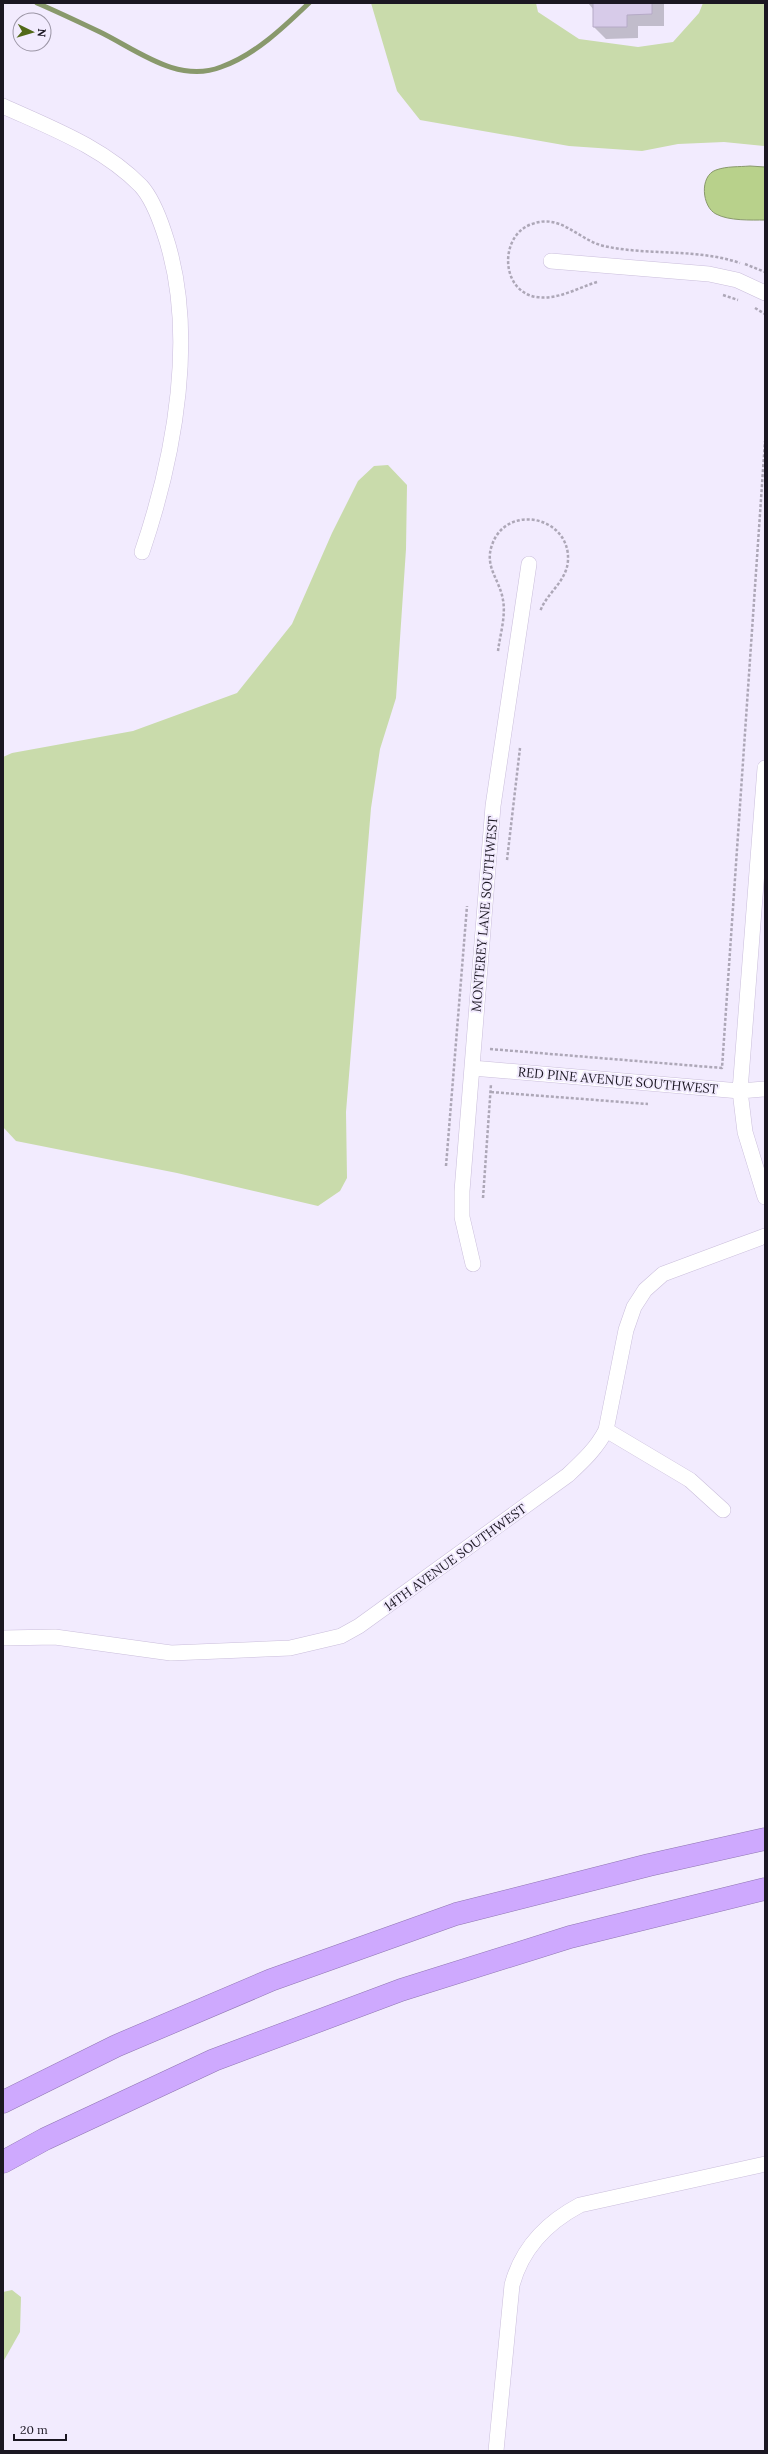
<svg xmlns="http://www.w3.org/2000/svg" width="768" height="2454" font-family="Lora,serif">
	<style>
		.green { fill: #c9dbab }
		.water { fill: #b8d18b; stroke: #89996c }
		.shadow { fill: #0003 }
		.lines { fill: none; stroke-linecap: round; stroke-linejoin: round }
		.stream { stroke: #89996c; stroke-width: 5 }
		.building { fill: #d7cbe9; stroke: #b6aac7 }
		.minor-casing { stroke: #cabedb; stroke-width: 16 }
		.motorway-casing { stroke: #8f76b1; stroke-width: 23 }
		.path { stroke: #ada7b7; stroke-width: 2.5; stroke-dasharray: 3 2; stroke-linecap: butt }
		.minor { stroke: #fff; stroke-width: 15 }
		.motorway { stroke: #cea9fe; stroke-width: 22 }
		.labels { text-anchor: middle; stroke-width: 4; stroke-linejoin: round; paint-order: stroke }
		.street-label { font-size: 13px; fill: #1b1722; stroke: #f2ebfe }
	</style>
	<rect width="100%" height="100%" fill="#f2ebfe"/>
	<path class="green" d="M371 3H536L538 12 579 39 638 47 673 42 699 13 703 3H765V146L724 142 678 144 642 151 569 146 420 120 397 91Z
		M388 465 407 485 406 549 396 698 380 749 371 808 346 1112 347 1178 340 1191 318 1206 177 1173 16 1141 3 1127V757L12 753 133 731 237 693 292 624 332 533 358 481 374 466Z
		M12 2290 21 2297 20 2332 3 2362V2292Z"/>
	<path class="water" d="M750 166 765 167V220C751 220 729 221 716 214 702 207 699 176 716 170 727 166 739 167 750 166Z"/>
	<path class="shadow" d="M588 3H664V26H638V38L606 39 594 27V10Z"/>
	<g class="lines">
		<path class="stream" d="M37 3C58 12 79 22 100 32 137 50 178 84 221 67 255 55 284 27 309 3"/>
	</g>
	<path class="building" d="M593 3H652V14L627 15V27H593Z"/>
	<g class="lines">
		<g class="minor-casing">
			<path id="minor" d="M3 106C51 128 103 147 141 186 151 197 159 217 164 232 198 331 175 455 142 552
				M551 261 709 274 737 280 765 293
				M765 768 740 1091 745 1132 765 1197
				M472 1068 740 1091 765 1089
				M473 1264 462 1217V1191L493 806 529 564
				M606 1430 690 1480 723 1510
				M3 1638 55 1637 171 1653 290 1648 341 1636 359 1626 568 1475C583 1461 597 1448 606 1430L626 1330 634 1307 645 1290 663 1274 765 1236
				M496 2451 512 2285C522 2248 546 2223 580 2205L765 2164"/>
		</g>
		<g class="motorway-casing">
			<path id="motorway" d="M3 2102 116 2046 271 1980 456 1914 649 1865 765 1839
				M3 2162 45 2139 214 2060 401 1990 570 1937 765 1889"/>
		</g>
		<path class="path" d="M745 264 765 272
			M597 282C577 288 559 300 536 297 500 291 499 235 532 224 561 213 578 240 604 246 649 256 696 248 740 263
			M723 295 738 300
			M755 308 765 314
			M498 651C500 635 506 616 503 600 500 580 484 567 492 545 506 503 570 516 568 560 567 582 546 593 540 612
			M507 860 520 748
			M490 1049 722 1068 765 441
			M491 1092 648 1104
			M446 1166 467 906
			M483 1198 491 1084"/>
		<use href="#minor" class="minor"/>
		<use href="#motorway" class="motorway"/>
	</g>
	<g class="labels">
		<g class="street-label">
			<text transform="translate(484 914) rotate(-85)" y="5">MONTEREY LANE SOUTHWEST</text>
			<text transform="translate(618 1080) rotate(5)" y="5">RED PINE AVENUE SOUTHWEST</text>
			<text transform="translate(455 1557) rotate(-36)" y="5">14TH AVENUE SOUTHWEST</text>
		</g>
	</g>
	<rect width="768" height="2454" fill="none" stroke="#1b1722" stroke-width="8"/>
	<g transform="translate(32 32) rotate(95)"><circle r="19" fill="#f2ebfe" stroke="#9c96a6"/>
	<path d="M0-3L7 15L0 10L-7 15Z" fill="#526918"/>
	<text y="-6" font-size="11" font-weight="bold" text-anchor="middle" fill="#1b1722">N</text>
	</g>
	<path d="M14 2434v6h52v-6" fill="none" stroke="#1b1722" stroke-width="2"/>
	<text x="20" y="2434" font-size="12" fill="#1b1722" stroke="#f2ebfe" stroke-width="3" paint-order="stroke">20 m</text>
</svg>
